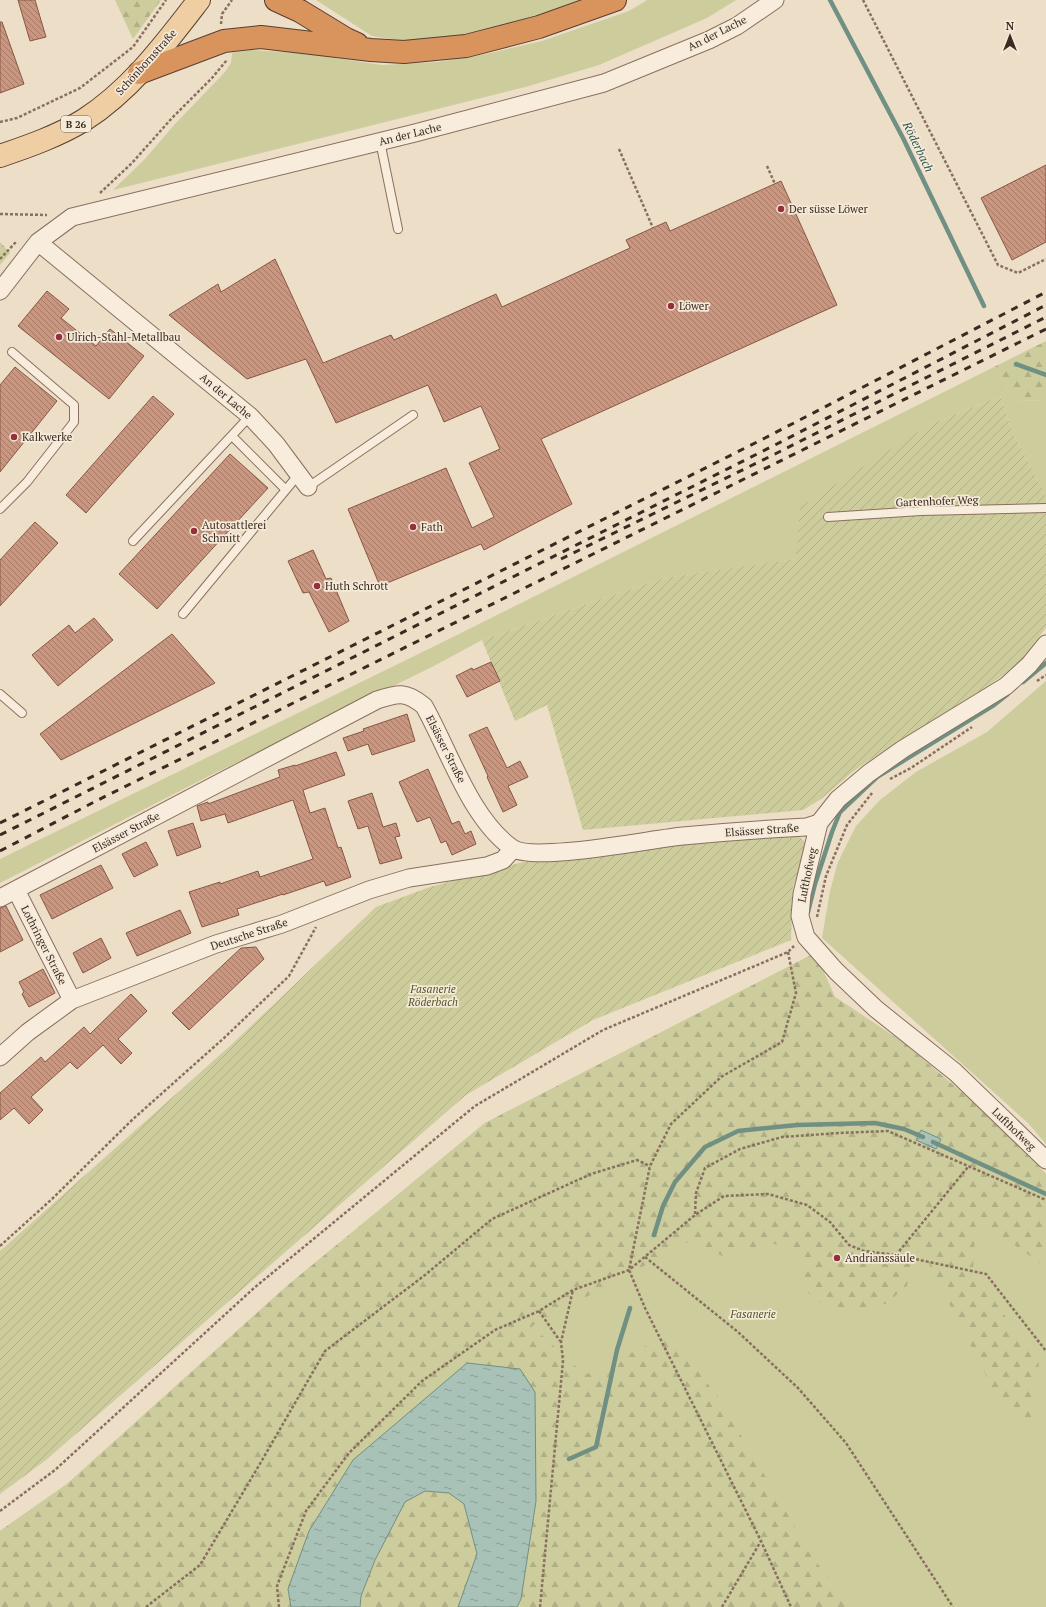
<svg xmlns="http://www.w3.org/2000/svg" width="1046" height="1607" font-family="'PT Serif',serif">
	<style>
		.green { fill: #cccc9c }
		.forest { fill: url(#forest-firs) }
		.garden { fill: url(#garden-furrows) }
		.water { fill: url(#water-ripples); stroke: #709084 }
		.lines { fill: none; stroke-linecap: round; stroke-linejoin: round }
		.stream { stroke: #709084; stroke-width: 4.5 }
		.building { fill: url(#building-back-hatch); stroke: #885744 }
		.lane-casing { stroke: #89705e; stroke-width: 10 }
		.street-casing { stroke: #89705e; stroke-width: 19 }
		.primary-casing { stroke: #573f31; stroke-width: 24 }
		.highway-casing { stroke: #573f31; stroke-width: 24 }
		.path { stroke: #89705e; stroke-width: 2.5; stroke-dasharray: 3 2; stroke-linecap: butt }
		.lane { stroke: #f8ecdc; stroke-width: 8 }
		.street { stroke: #f8ecdc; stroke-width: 17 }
		.primary { stroke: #eecea2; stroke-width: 22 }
		.highway { stroke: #d9945d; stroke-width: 22 }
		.rail { stroke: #3a2a21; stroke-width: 3; stroke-dasharray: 7 7; stroke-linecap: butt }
		.poi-dot { fill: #962f3c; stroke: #f5e9d8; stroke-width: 1.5 }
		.labels { text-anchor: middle; stroke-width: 3.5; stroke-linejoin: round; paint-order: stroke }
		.shield { fill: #f5e9d8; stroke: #726358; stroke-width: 1 }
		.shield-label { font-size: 10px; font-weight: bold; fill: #3a2a21 }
		.street-label { font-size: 11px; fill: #3a2a21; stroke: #f5e9d8 }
		.poi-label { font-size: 11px; fill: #3a2a21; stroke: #f5e9d8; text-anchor: start }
		.park-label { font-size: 11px; font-style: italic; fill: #505628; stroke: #f5e9d8 }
		.water-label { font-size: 12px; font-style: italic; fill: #315952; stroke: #f5e9d8 }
	</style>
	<defs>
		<pattern id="forest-firs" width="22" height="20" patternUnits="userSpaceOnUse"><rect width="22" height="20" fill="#cccc9c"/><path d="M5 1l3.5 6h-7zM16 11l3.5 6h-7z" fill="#b0af86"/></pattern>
		<pattern id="garden-furrows" width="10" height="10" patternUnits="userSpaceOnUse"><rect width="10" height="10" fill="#cccc9c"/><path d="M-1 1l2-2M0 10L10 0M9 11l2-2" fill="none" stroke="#b0af86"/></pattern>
		<pattern id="water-ripples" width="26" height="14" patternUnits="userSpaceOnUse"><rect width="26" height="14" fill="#a9c2b8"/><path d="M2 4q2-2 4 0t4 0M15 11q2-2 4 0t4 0" fill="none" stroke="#8b9e95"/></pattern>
		<pattern id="building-back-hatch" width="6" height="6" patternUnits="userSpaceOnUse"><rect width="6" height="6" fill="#ca9680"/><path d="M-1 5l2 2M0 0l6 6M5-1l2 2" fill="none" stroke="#a57b68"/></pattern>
	</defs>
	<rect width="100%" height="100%" fill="#eddec8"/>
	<path class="green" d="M316 0H580L537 16 465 36 404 41 372 36Z
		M647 0H736L707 18 599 65 529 86 113 190 144 160 174 125 225 72 231 63 232 53 250 50 301 53 382 65 438 62 490 53 542 41 629 11Z
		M994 367 1014 401 1046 400V496L1013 433 1000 396 929 425 797 559 663 578 482 640 432 667 209 776 0 883V859L447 640Z
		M1046 681V1144L1028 1123 822 938 830 891 838 862 856 826 880 800 916 772 987 732Z
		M815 953 835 997 904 1043 1046 1174V1607H0V1531L67 1484 288 1285 485 1123Z"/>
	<path class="forest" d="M115 0H161L133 39Z
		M0 242 10 253 0 265Z
		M1046 341V400L1014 401 994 367Z
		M815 953 835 997 904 1043 997 1122 1046 1174V1267L976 1218 973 1271 1039 1363 1030 1423 1003 1409 923 1252 912 1253 907 1286 885 1304 854 1311 818 1302 801 1286V1268L791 1248 770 1243 724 1257 692 1240 532 1326 585 1375 669 1335 719 1398 814 1559 851 1607H517L521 1599 536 1501 520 1369 467 1363 353 1460 288 1589 291 1607H0V1531L67 1484 288 1285 485 1123Z
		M425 1491 449 1493 464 1504 477 1554 458 1607H360L361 1596 375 1560 405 1502Z"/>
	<path class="garden" d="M1000 396 1013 433 1046 496V628L1016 666 988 686 891 746 855 770 821 799 803 810 583 830 547 705 515 721 482 640 663 578 796 559 800 507 929 425Z
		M799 836 808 845 793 887 791 940 593 1020 466 1095 46 1460 0 1494V1251L231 1045 376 907 430 887 523 862 597 857 712 840Z"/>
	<path class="water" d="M921 1130 941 1139 936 1149 916 1140Z
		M467 1363 520 1369 535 1392 536 1501 521 1599 517 1607H458L477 1554 464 1504 449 1493 425 1491 405 1502 375 1560 361 1596 360 1607H291L288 1589 309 1531 353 1460Z"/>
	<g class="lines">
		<path class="stream" d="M830 0 903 138 984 306
			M1016 364 1046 375
			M1023 682 1046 663
			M808 912 815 884 832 832 840 812 877 777 994 705 1008 694
			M933 1142 1046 1194
			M654 1235 663 1206 675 1182 705 1147 738 1131 797 1125 875 1123 904 1129 923 1137
			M569 1459 596 1447 617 1350 630 1308"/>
	</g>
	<path class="building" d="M18 0H35L46 37 30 41Z
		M0 22H2L24 84 0 93Z
		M1046 165V242L1012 260 981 198Z
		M781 181 837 305 541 439 572 504 484 550 481 544 380 586 348 509 446 468 472 528 494 517 469 463 500 449 481 406 444 422 428 385 336 423 306 359 247 379 169 315 218 284 221 292 275 259 323 363 391 335 394 340 496 294 502 307 630 248 626 240 666 222 670 231Z
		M47 291 69 309 61 318 96 346 110 329 144 356 109 399 18 326Z
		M15 367 57 401 0 472V385Z
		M153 396 174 414 86 513 66 495Z
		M230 454 268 488 157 609 119 574Z
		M35 522 58 543 0 606V560Z
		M313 550 326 579 331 578 349 621 329 632 309 592 303 593 288 561Z
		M94 618 113 640 58 686 32 655 69 625 75 633Z
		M172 634 215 683 61 760 40 734Z
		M491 662 500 681 467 697 456 676 472 668 473 670Z
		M407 714 415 741 372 755 368 744 348 751 343 738 364 731 363 729Z
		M487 727 507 768 520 761 528 777 508 786 517 805 503 812 487 777 488 776 469 735Z
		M336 752 345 775 303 790 310 813 325 808 338 848 341 847 351 877 326 886 324 881 283 895V894L237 909 239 915 202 927 189 892 220 882V884L258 871 260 877 313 859 293 800 228 823 225 814 201 821 197 806 208 802V804L280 777 278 770 295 765V766Z
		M428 769 452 824 459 821 465 834 471 831 476 844 452 855 446 841 441 843 430 817 417 822 399 782Z
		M372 793 383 827 396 823 400 836 395 837 402 858 380 864 368 826 358 829 348 801Z
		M193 823 201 847 177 856 168 831Z
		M146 842 158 865 134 877 122 854Z
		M101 865 113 888 52 919 40 895Z
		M6 906 23 940 0 952V908Z
		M180 910 191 933 137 956 126 933Z
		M101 938 111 958 83 973 73 953Z
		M256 947 264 959 189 1030 172 1013 241 948Z
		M43 969 55 993 29 1007 22 994 24 992 19 982Z
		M131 994 147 1011 118 1039 132 1053 121 1064 103 1045 77 1069 70 1062 31 1097 43 1110 29 1124 14 1108 0 1120V1093L41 1057 45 1062 84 1027 90 1034Z"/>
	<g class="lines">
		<g class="lane-casing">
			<path id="lane" d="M380 141 398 229
				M232 436 285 489
				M308 487 413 415
				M0 509 27 482 74 422V405L12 352
				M828 517 921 511 1046 508
				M133 541 250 416
				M183 614 299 474
				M0 694 22 713"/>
		</g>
		<g class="street-casing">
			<path id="street" d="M38 242 250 416 276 444 308 487
				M0 291 38 242 72 217 415 133 604 83 709 40 737 26 775 0
				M1046 644 1029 665 1006 686 903 749 869 773 838 799 819 823 802 894 800 916 806 937 836 971 876 1009 955 1072 1046 1160
				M16 890 72 1000
				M0 898 377 700C398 693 406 691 424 706 449 750 470 818 512 848 534 863 651 839 683 836 724 832 765 829 806 827L819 823
				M0 1057 28 1032 72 1000 216 944 282 924 369 890 409 878 487 866 503 860 513 849"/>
		</g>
		<g class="primary-casing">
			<path id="primary" d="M0 156C29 146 58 136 84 120 131 90 165 44 199 0"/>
		</g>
		<g class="highway-casing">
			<path id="highway" d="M276 0 300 11 346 39 357 44
				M139 73 224 41 261 37 371 50 404 52 466 46 539 27 615 0"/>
		</g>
		<path class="path" d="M863 0 998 265 1018 273 1046 259
			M221 24 222 14 232 0
			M0 122 17 118 80 88 133 47 166 0
			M619 149 653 228
			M767 166 775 184
			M100 193 132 163 172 118 212 78 226 61V59
			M0 214 47 215
			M0 259 16 242
			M1037 681 1046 675
			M890 779 911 768 972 727
			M817 917 826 876 847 825 872 793
			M788 952 796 993 782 1042 721 1077 671 1124 650 1166 629 1270 645 1308 761 1541 791 1607
			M695 1214 696 1193 705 1168 740 1149 782 1137 839 1133 888 1131 1046 1200
			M0 1246 52 1199 132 1120 224 1038 289 976 316 927
			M896 1255 968 1167
			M645 1257 738 1332 798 1388 846 1443 953 1607
			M539 1311 560 1341
			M0 1511 55 1470 254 1288 475 1106 603 1030 788 952 794 946
			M146 1607 200 1565 261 1462 325 1351 425 1275 492 1219 591 1174 637 1160 650 1166
			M279 1607 277 1586 306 1511 349 1453 422 1381 495 1330 539 1311 573 1290 629 1270 695 1215 724 1196 768 1194 807 1205 830 1222 849 1245 864 1251 896 1255 986 1274 1046 1351
			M540 1607 563 1361 561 1342 573 1290
			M722 1607 761 1541"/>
		<use href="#lane" class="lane"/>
		<use href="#street" class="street"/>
		<use href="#primary" class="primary"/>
		<use href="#highway" class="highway"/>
		<path class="rail" d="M561 559 775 454 1046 317
			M0 823 765 438 1046 292
			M0 835 771 447 1046 305
			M0 851 98 800 1046 329"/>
	</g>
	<g class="poi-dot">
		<circle cx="781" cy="209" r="4"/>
		<circle cx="671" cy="306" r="4"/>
		<circle cx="59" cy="337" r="4"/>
		<circle cx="14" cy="437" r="4"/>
		<circle cx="413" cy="527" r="4"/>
		<circle cx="194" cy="531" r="4"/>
		<circle cx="317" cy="586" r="4"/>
		<circle cx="837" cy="1258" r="4"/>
	</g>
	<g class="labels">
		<rect class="shield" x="61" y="116" width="30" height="16" rx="3"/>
		<g class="shield-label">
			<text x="76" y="128">B 26</text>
		</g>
		<g class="street-label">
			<text transform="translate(717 33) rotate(-27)" y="4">An der Lache</text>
			<text transform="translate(146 62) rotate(-48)" y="4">Schönbornstraße</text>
			<text transform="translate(410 134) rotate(-14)" y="4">An der Lache</text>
			<text transform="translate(226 396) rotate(40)" y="4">An der Lache</text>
			<text transform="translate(937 501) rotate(-2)" y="4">Gartenhofer Weg</text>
			<text transform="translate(446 749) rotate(63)" y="4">Elsässer Straße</text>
			<text transform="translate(762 830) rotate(-4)" y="4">Elsässer Straße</text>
			<text transform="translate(126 832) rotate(-28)" y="4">Elsässer Straße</text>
			<text transform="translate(807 875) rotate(-78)" y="4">Lufthofweg</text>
			<text transform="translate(249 934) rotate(-18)" y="4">Deutsche Straße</text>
			<text transform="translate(44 945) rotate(63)" y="4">Lothringer Straße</text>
			<text transform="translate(1014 1129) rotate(44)" y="4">Lufthofweg</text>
		</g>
		<g class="poi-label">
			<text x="789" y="213">Der süsse Löwer</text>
			<text x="679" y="310">Löwer</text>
			<text x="67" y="341">Ulrich-Stahl-Metallbau</text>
			<text x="22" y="441">Kalkwerke</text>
			<text x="202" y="529">Autosattlerei<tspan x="202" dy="13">Schmitt</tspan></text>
			<text x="421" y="531">Fath</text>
			<text x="325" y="590">Huth Schrott</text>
			<text x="845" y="1262">Andrianssäule</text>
		</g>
		<g class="park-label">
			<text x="433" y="993">Fasanerie<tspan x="433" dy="13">Röderbach</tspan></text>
			<text x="753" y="1318">Fasanerie</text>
		</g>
		<g class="water-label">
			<text transform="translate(918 147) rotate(64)" y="4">Röderbach</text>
		</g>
	</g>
	<g transform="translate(1010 36)" stroke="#f5e9d8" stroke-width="3" paint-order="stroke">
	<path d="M0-3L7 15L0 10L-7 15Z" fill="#3a2a21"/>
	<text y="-6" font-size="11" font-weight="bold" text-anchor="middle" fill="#3a2a21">N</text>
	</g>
</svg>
